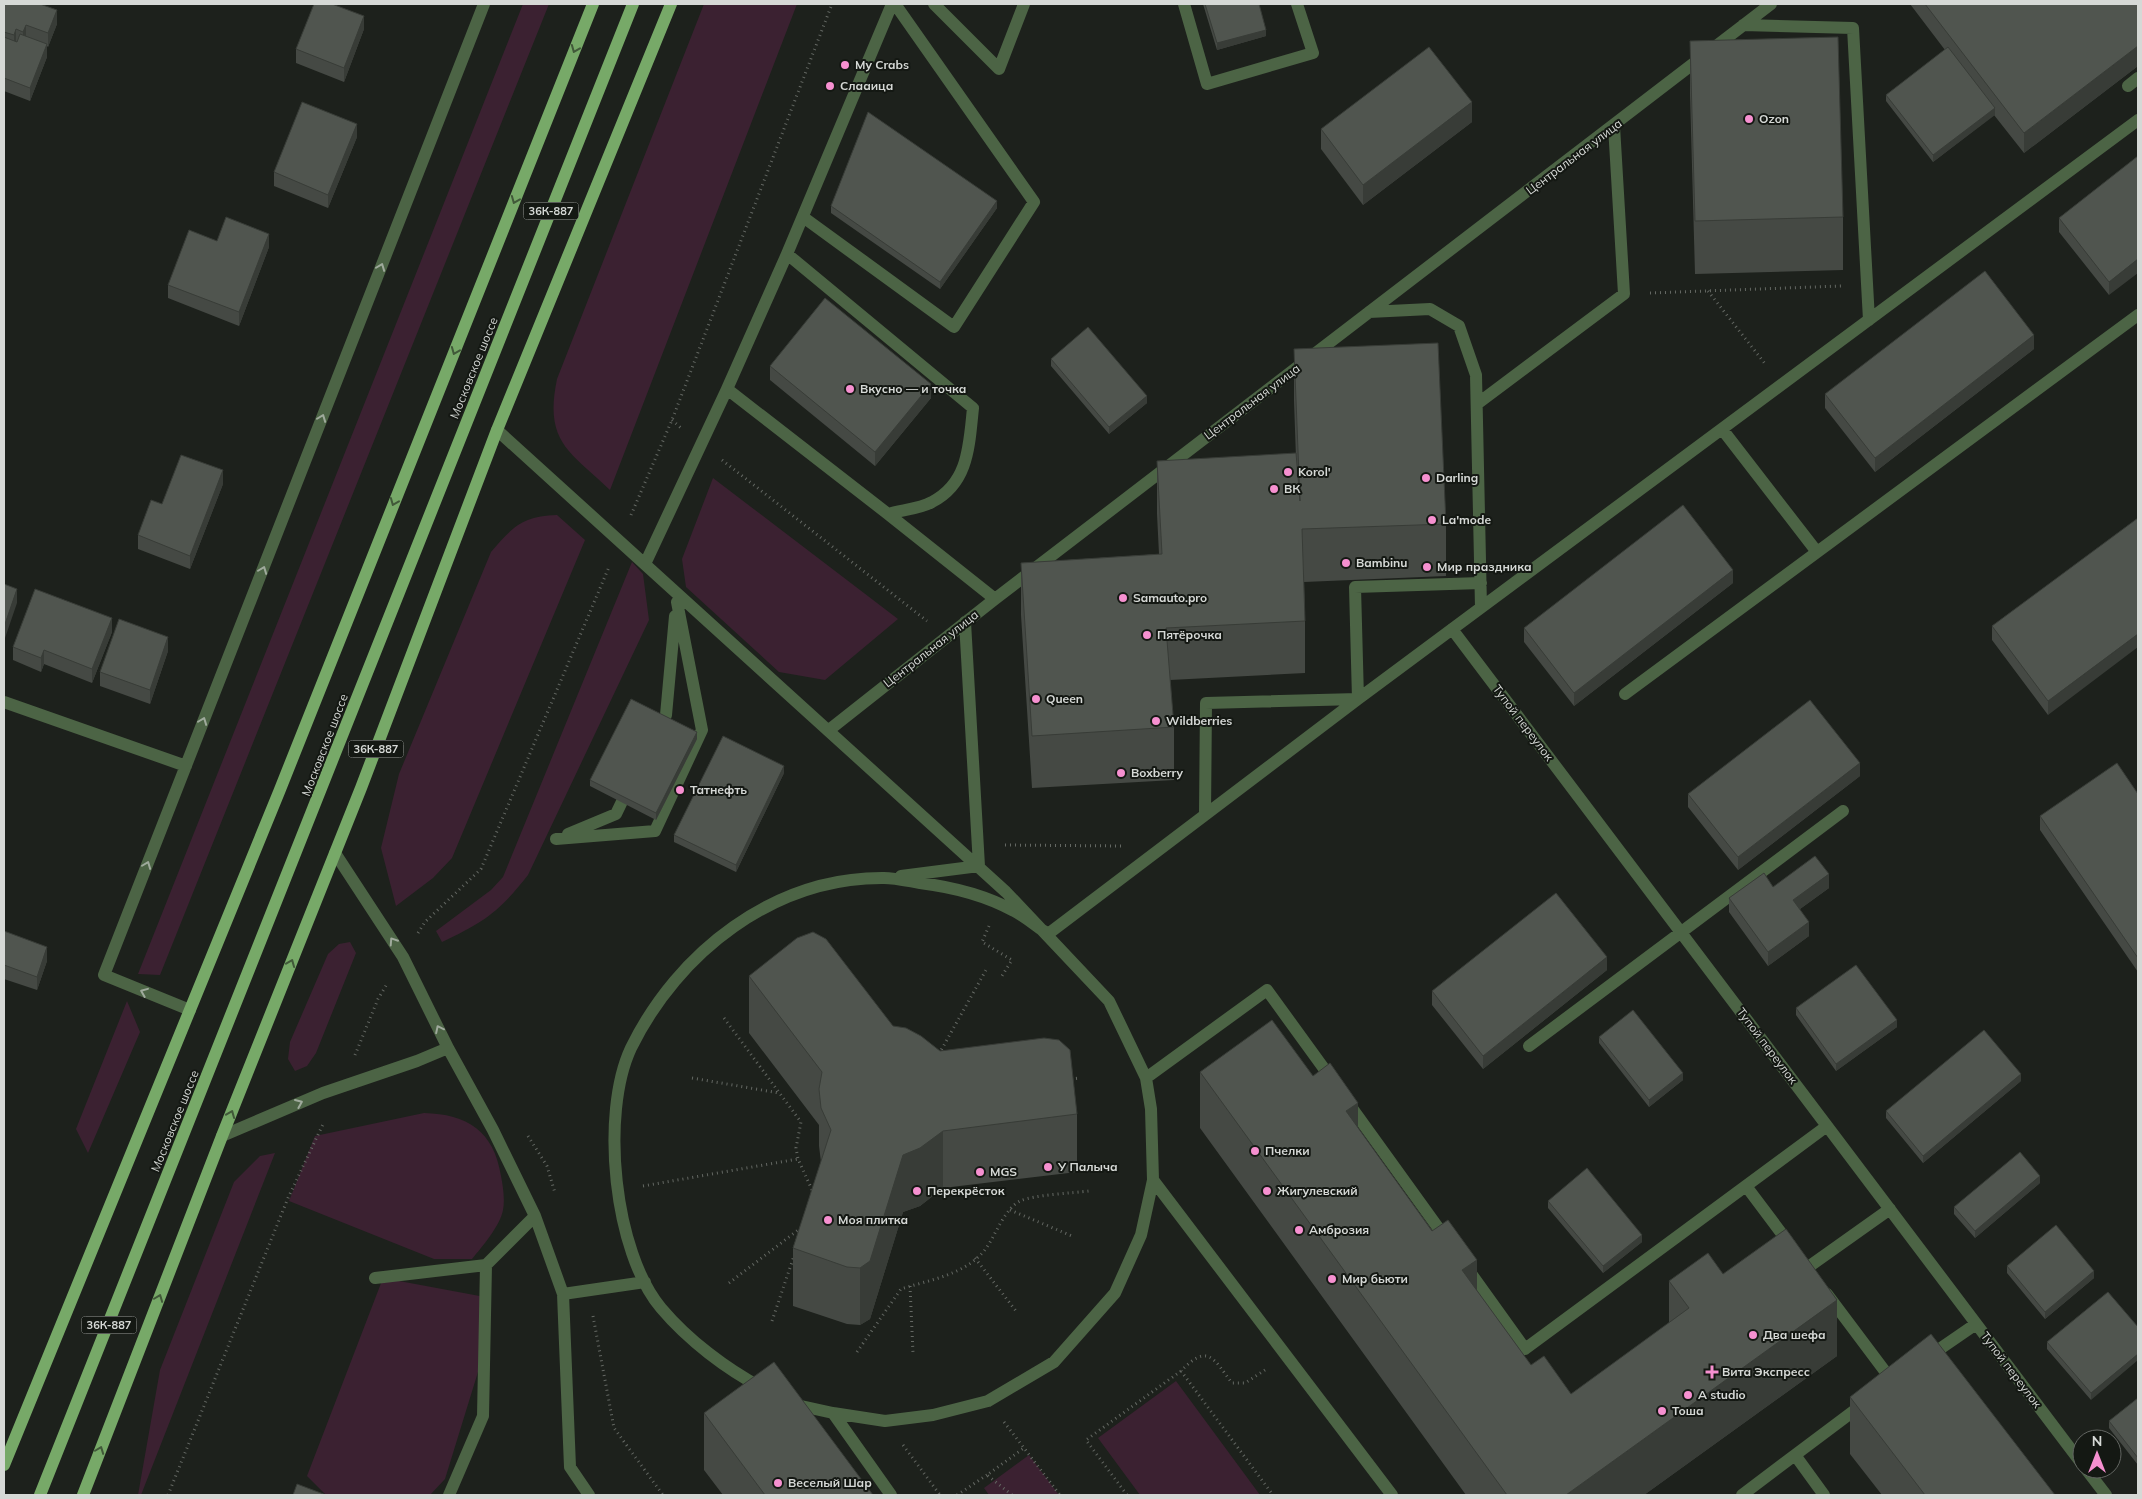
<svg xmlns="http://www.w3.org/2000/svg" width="2142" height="1499" font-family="Mulish,sans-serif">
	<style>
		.green { fill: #3b2131 }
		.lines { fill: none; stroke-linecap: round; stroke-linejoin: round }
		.path { stroke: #646863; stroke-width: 3; stroke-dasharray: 1 4; stroke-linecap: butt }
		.minor { stroke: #4c6445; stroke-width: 12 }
		.major { stroke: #77a968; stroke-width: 12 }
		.wall { fill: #454944 }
		.shaded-wall { fill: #383c37 }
		.building { fill: #50554f; stroke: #383c37 }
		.oneway { stroke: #415939 }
		.oneway2 { stroke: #9faa9c }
		.poi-dot { fill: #f690d0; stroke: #141813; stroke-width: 2 }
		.labels { text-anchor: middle; stroke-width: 4; stroke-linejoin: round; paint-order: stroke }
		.shield { fill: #141813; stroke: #9c9f9c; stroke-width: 1 }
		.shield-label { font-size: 11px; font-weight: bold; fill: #d6d9d6 }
		.poi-label { font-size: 12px; font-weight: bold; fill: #d6d9d6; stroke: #141813; text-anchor: start }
		.street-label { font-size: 12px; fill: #d6d9d6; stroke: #141813 }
	</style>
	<rect width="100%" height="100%" fill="#1d211c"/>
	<path class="green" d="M523 4H549L160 975 138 974Z
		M704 4H797L610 490C569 451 544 442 557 379Z
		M713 478 898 619 825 680 779 672 686 587 682 559Z
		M557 515 585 540 452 858 433 878 396 906 381 848 399 774 491 552C513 527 522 516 557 515Z
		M632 562 643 574 649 620 528 875C499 912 484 922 442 942L436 931 491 890 503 877Z
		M350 942 356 953 316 1053 307 1066 295 1071 288 1059 290 1042 328 954 339 944Z
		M127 1001 140 1032 88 1153 76 1129Z
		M424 1113C467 1114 494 1131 501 1176 503 1186 505 1200 503 1210 500 1226 482 1247 472 1259H434L289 1201 315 1136Z
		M275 1153 141 1495H138L160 1370 234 1182 260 1156Z
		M383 1278 485 1297 490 1333 445 1479 430 1495H326L307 1476Z
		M1176 1381 1260 1495H1140L1098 1438Z
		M1029 1455 1059 1495H989L984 1488Z"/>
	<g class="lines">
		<path class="path" d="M1708 291 1766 365
			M1650 293 1841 286
			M672 420 681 428
			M722 460 927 621
			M631 515 672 420 832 4
			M1005 845 1121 846
			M989 926 982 942 1012 960 1000 979
			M418 933 425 922 481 869 609 567
			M724 1018 801 1122 796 1148 798 1159 813 1192
			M939 1054 986 970
			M355 1055 378 999 387 984
			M692 1078 779 1093
			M1071 1079 1080 1078
			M528 1136 547 1166 555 1193
			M643 1186 798 1159
			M1010 1210 1072 1236
			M975 1258 1016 1311
			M729 1283 802 1227
			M910 1286 913 1353
			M593 1316 614 1428 663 1495
			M772 1321 795 1253
			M857 1352 901 1289C929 1280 964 1275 984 1251 996 1236 1003 1210 1020 1201 1033 1195 1073 1193 1089 1191
			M1265 1370 1245 1383H1232C1213 1358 1208 1343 1181 1371L1273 1495
			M1004 1422 1060 1495
			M903 1445 940 1495
			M168 1495 288 1198 324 1122
			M957 1495 987 1475
			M1012 1495 987 1475 1024 1448
			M1127 1495 1086 1440 1181 1371"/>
		<path class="minor" d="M934 4 999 69 1024 4
			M1184 4 1207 84 1313 53 1297 4
			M1743 25 1853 28 1869 320
			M2128 86 2138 78
			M803 217 954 327 1034 202 895 4
			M1369 312 1430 309 1459 326 1476 375 1481 607
			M727 389 787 254 892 4
			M1477 404 1624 294 1614 126
			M1722 429 1817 552
			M497 430 1006 892 1109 1001 1146 1078 1151 1109 1153 1180 1141 1235 1115 1293 1054 1362 988 1401 933 1415 885 1421 833 1413 792 1404
			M888 514 995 599
			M645 564 727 389 888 514C901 510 920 509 932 502 969 483 969 445 973 408L787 254
			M1452 629 2082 1464
			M1625 694 2138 315
			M4 702 186 766
			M829 730 995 599 1771 4
			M658 731 666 715 675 616
			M1205 814 1206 703 1358 699 1355 587 1481 583
			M568 834 616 814 629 787
			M556 839 655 831 702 730 677 602
			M901 876 979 866 965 622
			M1048 934 1358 699 2138 120
			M190 1010 104 975 484 4
			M1529 1046 1843 811
			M1146 1078 1267 990 1333 1081
			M1349 1104 1447 1240
			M222 1136 323 1093 417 1061 448 1048 403 957 335 853
			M1153 1180 1392 1495
			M1746 1186 1791 1246
			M535 1216 563 1294 570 1467 589 1495
			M1467 1268 1525 1349 1827 1126
			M1807 1268 1890 1209
			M375 1278 486 1265 535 1216 493 1130 448 1048
			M563 1294 645 1282
			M1827 1294 1893 1382
			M1928 1357 1976 1324
			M764 1389C726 1369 688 1340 661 1308 614 1252 600 1114 631 1048 678 952 774 877 884 878 895 878 908 881 920 883 952 887 985 895 1014 911 1026 917 1037 927 1048 934
			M833 1413 891 1495
			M2086 1469 2106 1495
			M449 1495 483 1416 486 1265
			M1742 1495 1795 1455
			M1824 1495 1795 1455 1863 1404"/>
		<path class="major" d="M4 1465 279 792 593 4
			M40 1495 633 4
			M83 1495 222 1136 361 788 497 430 671 4"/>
	</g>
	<path class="wall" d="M4 4 57 24 48 47 47 46V57L30 101 4 91Z
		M1203 4H1259L1266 36 1217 50Z
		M1910 4H2138V66L2024 153 1994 115 1933 162 1886 101V95L1945 50Z
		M364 29 344 82 296 63V49Z
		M1690 41 1843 217V270L1695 274 1690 94Z
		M1472 122 1363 205 1321 149V129Z
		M357 137 328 208 274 186V172Z
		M2138 156 2109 295 2059 232V218Z
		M831 206 997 208 940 289 831 213Z
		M269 247 239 326 168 298V285Z
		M1294 349 1446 524V576L1304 582 1305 621V673L1170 680 1174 727V780L1032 788 1021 615V563L1159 554 1157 514V461L1296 458 1294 401Z
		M2034 349 1875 472 1825 408V394Z
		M1051 359 1147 403 1109 434 1051 366Z
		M770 366 931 398 875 466 770 380Z
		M223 484 190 569 138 549V535Z
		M2138 518 2048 715 1992 640V626Z
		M1733 583 1574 706 1524 642V628Z
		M112 632 92 683 44 664 41 672 13 660V647Z
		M168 651 150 704 100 686V672Z
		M697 739 656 820 590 786V780Z
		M784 773 736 872 674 842V835Z
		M1860 776 1738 870 1688 807V794Z
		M2138 794V972L2040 830V816Z
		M1773 887 1829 888 1800 909 1809 936 1768 966 1729 912V898Z
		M4 931 47 961 37 990 4 979Z
		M1607 970 1483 1069 1432 1005V991Z
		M749 976 893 1026 940 1051 1077 1114V1172L943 1188 920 1206 903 1212 870 1319 860 1325 847 1324 793 1306V1248L821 1162 819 1146V1125L749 1033Z
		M1796 1008 1897 1027 1836 1071 1796 1015Z
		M1599 1037 1683 1080 1649 1107 1599 1043Z
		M1200 1072 1313 1076 1358 1129 1531 1365 1571 1394 1669 1323V1281L1723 1274 1837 1356 1644 1495H1466L1200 1128Z
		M2021 1081 1923 1163 1886 1118V1111Z
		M2040 1183 1975 1238 1954 1214V1207Z
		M1548 1201 1642 1242 1603 1273 1548 1208Z
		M2007 1266 2094 1278 2045 1319 2007 1273Z
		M2108 1292 2091 1400 2047 1349V1342Z
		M1850 1397 2055 1495H1882L1850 1454Z
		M2138 1398V1465L2109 1428V1421Z
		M704 1413 873 1495H723L704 1470Z"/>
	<path class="shaded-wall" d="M57 10V24L48 47V33Z
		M364 16V29L344 82V68Z
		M26 25V38L23 46V32Z
		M16 29V43L14 49V35Z
		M1266 30V36L1217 50V43Z
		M47 44V57L30 101V88Z
		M2138 46V66L2024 153V133Z
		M1472 102V122L1363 205V185Z
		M1995 108V115L1933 162V155Z
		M357 124V137L328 208V195Z
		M997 201V208L940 289V282Z
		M269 234V247L239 326V312Z
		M2138 259V273L2109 295V282Z
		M2034 335V349L1875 472V458Z
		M931 384V398L875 466V452Z
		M1147 396V403L1109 434V427Z
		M223 470V484L190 569V556Z
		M1733 570V583L1574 706V693Z
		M17 589V603L4 641V627Z
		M112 618V632L92 683V669Z
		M2138 634V647L2048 715V701Z
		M168 637V651L150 704V690Z
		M44 650V664L41 672V658Z
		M697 732V739L656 820V813Z
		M1860 763V776L1738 870V857Z
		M784 766V773L736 872V865Z
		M1829 874V888L1793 914V900Z
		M1809 922V936L1768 966V952Z
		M47 947V961L37 990V977Z
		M1607 957V970L1483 1069V1056Z
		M1897 1020V1027L1836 1071V1064Z
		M1683 1073V1080L1649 1107V1100Z
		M2021 1074V1081L1923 1163V1156Z
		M1358 1103V1159L1346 1111Z
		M943 1131V1188L920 1206 903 1212 870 1319 860 1325V1268L903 1155Z
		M2040 1176V1183L1975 1238V1231Z
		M1642 1235V1242L1603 1273V1266Z
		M1477 1260V1317L1462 1270Z
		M2094 1271V1278L2045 1319V1312Z
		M1837 1300V1356L1644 1495H1566Z
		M2138 1354V1360L2091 1400V1393Z"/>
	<path class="building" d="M4 4H40L57 10 48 33 26 25 23 32 16 29 14 35 4 32Z
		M314 4H332L364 16 344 68 296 49Z
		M1205 4H1259L1266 30 1217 43Z
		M1925 4H2138V46L2024 133Z
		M20 34 47 44 30 88 4 78V37L17 42Z
		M1838 37 1843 217 1695 221 1690 41Z
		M1429 47 1472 102 1363 185 1321 129Z
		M1948 47 1995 108 1933 155 1886 95Z
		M302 102 357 124 328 195 274 172Z
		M868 112 997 201 940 282 831 206Z
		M2138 156V259L2109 282 2059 218Z
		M226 217 269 234 239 312 168 285 189 230 217 241Z
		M1985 271 2034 335 1875 458 1825 394Z
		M825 298 931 384 875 452 770 366Z
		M1088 327 1147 396 1109 427 1051 359Z
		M1438 343 1446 524 1302 529 1305 621 1166 628 1174 727 1032 736 1021 563 1162 554 1157 461 1296 453 1300 501 1294 349Z
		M181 455 223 470 190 556 138 535 151 500 162 504Z
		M1683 505 1733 570 1574 693 1524 628Z
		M2138 518V634L2048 701 1992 626Z
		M4 584 17 589 4 627Z
		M35 589 112 618 92 669 44 650 41 658 13 647Z
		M119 619 168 637 150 690 100 672Z
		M631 699 697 732 656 813 590 780Z
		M1810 700 1860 763 1738 857 1688 794Z
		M723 736 784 766 736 865 674 835Z
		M2117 763 2138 794V958L2040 816Z
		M1815 856 1829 874 1793 900 1809 922 1768 952 1729 898 1764 873 1773 887Z
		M1556 893 1607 957 1483 1056 1432 991Z
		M4 931 47 947 37 977 4 965Z
		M813 932 826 939 893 1026 906 1028 921 1036 940 1051 1044 1038 1059 1040 1070 1050 1077 1114 943 1131 920 1148 903 1155 870 1261 860 1268 847 1267 793 1248 831 1130 821 1108 819 1089 822 1072 749 976 797 938Z
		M1856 965 1897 1020 1836 1064 1796 1008Z
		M1633 1010 1683 1073 1649 1100 1599 1037Z
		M1272 1020 1313 1076 1330 1063 1358 1103 1346 1111 1432 1231 1448 1220 1477 1260 1462 1270 1531 1365 1544 1356 1571 1394 1689 1308 1669 1281 1708 1253 1723 1274 1786 1229 1837 1300 1566 1495H1507L1200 1072Z
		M1984 1030 2021 1074 1923 1156 1886 1111Z
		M2020 1152 2040 1176 1975 1231 1954 1207Z
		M1587 1168 1642 1235 1603 1266 1548 1201Z
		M2056 1225 2094 1271 2045 1312 2007 1266Z
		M2108 1292 2138 1327V1354L2091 1393 2047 1342Z
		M1931 1334 2055 1495H1925L1850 1397Z
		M774 1362 873 1495H765L704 1413Z
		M2138 1398V1458L2109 1421Z
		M297 1484 326 1495H293Z"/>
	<defs><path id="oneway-chevron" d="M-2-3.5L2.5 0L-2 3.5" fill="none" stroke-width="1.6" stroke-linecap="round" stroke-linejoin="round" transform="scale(1.25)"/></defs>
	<g class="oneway">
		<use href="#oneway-chevron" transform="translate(575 49) rotate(112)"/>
		<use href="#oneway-chevron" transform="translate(515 200) rotate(112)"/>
		<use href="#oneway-chevron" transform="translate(455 351) rotate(112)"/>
		<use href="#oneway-chevron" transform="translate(394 502) rotate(112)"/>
		<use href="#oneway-chevron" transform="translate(291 963) rotate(-68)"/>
		<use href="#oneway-chevron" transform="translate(231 1114) rotate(-68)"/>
		<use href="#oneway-chevron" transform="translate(159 1298) rotate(-69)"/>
		<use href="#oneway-chevron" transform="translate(100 1450) rotate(-69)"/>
	</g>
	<g class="oneway2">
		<use href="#oneway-chevron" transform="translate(381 267) rotate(-69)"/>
		<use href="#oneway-chevron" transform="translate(322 418) rotate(-69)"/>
		<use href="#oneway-chevron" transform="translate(263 570) rotate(-69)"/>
		<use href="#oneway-chevron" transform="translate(203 721) rotate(-69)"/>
		<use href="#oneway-chevron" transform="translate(147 865) rotate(-69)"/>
		<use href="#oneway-chevron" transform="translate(393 941) rotate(-123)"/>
		<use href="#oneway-chevron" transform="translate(144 992) rotate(-158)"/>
		<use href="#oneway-chevron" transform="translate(439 1029) rotate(-116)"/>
		<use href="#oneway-chevron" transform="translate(299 1103) rotate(-23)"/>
	</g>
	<g class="poi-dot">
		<circle cx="845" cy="65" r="5"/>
		<circle cx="830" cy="86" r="5"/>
		<circle cx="1749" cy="119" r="5"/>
		<circle cx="850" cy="389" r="5"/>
		<circle cx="1288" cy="472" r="5"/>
		<circle cx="1426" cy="478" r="5"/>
		<circle cx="1274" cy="489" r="5"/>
		<circle cx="1432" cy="520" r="5"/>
		<circle cx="1346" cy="563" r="5"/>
		<circle cx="1427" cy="567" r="5"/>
		<circle cx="1123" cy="598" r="5"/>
		<circle cx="1147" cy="635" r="5"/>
		<circle cx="1036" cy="699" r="5"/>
		<circle cx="1156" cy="721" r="5"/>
		<circle cx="1121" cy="773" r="5"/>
		<circle cx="680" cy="790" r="5"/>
		<circle cx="1255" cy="1151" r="5"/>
		<circle cx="1048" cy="1167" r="5"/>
		<circle cx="980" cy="1172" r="5"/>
		<circle cx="917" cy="1191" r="5"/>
		<circle cx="1267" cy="1191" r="5"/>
		<circle cx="828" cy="1220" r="5"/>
		<circle cx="1299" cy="1230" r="5"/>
		<circle cx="1332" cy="1279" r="5"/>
		<circle cx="1753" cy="1335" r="5"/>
		<path d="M1709.5 1364.5h5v5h5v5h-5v5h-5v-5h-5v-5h5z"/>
		<circle cx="1688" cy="1395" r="5"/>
		<circle cx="1662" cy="1411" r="5"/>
		<circle cx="778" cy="1483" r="5"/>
	</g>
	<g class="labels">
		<g class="shield">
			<rect x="523.5" y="202.5" width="55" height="17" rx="4"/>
			<rect x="348.5" y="740.5" width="55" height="17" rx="4"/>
			<rect x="81.5" y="1316.5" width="55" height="17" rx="4"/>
		</g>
		<g class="shield-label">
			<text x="551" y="215">36К-887</text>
			<text x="376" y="753">36К-887</text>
			<text x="109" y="1329">36К-887</text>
		</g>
		<g class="poi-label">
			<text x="855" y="69">My Crabs</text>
			<text x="840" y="90">Слааица</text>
			<text x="1759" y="123">Ozon</text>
			<text x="860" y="393">Вкусно — и точка</text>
			<text x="1298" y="476">Korol'</text>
			<text x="1436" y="482">Darling</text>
			<text x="1284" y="493">ВК</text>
			<text x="1442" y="524">La'mode</text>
			<text x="1356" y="567">Bambinu</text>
			<text x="1437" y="571">Мир праздника</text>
			<text x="1133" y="602">Samauto.pro</text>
			<text x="1157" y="639">Пятёрочка</text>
			<text x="1046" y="703">Queen</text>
			<text x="1166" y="725">Wildberries</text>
			<text x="1131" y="777">Boxberry</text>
			<text x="690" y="794">Татнефть</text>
			<text x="1265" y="1155">Пчелки</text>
			<text x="1058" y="1171">У Палыча</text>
			<text x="990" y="1176">MGS</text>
			<text x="927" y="1195">Перекрёсток</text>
			<text x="1277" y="1195">Жигулевский</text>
			<text x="838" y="1224">Моя плитка</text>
			<text x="1309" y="1234">Амброзия</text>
			<text x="1342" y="1283">Мир бьюти</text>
			<text x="1763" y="1339">Два шефа</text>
			<text x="1722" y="1376">Вита Экспресс</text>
			<text x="1698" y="1399">A studio</text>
			<text x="1672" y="1415">Тоша</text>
			<text x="788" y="1487">Веселый Шар</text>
		</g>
		<g class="street-label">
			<text transform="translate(1574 157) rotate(-37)" y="4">Центральная улица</text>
			<text transform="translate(474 368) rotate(-68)" y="4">Московское шоссе</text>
			<text transform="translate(1252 402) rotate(-37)" y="4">Центральная улица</text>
			<text transform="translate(931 649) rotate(-38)" y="4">Центральная улица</text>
			<text transform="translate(1523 723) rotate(53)" y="4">Тупой переулок</text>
			<text transform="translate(325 745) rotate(-69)" y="4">Московское шоссе</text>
			<text transform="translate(1767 1046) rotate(53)" y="4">Тупой переулок</text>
			<text transform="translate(175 1121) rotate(-68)" y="4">Московское шоссе</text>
			<text transform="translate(2011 1370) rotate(53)" y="4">Тупой переулок</text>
		</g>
	</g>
	<rect width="2142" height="1499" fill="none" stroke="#d6d9d6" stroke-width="10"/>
	<g transform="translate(2097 1454)"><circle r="24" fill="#141813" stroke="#626561"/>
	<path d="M0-4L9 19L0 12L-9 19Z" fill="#f690d0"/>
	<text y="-8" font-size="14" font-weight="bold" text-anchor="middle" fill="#d6d9d6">N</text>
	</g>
</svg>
